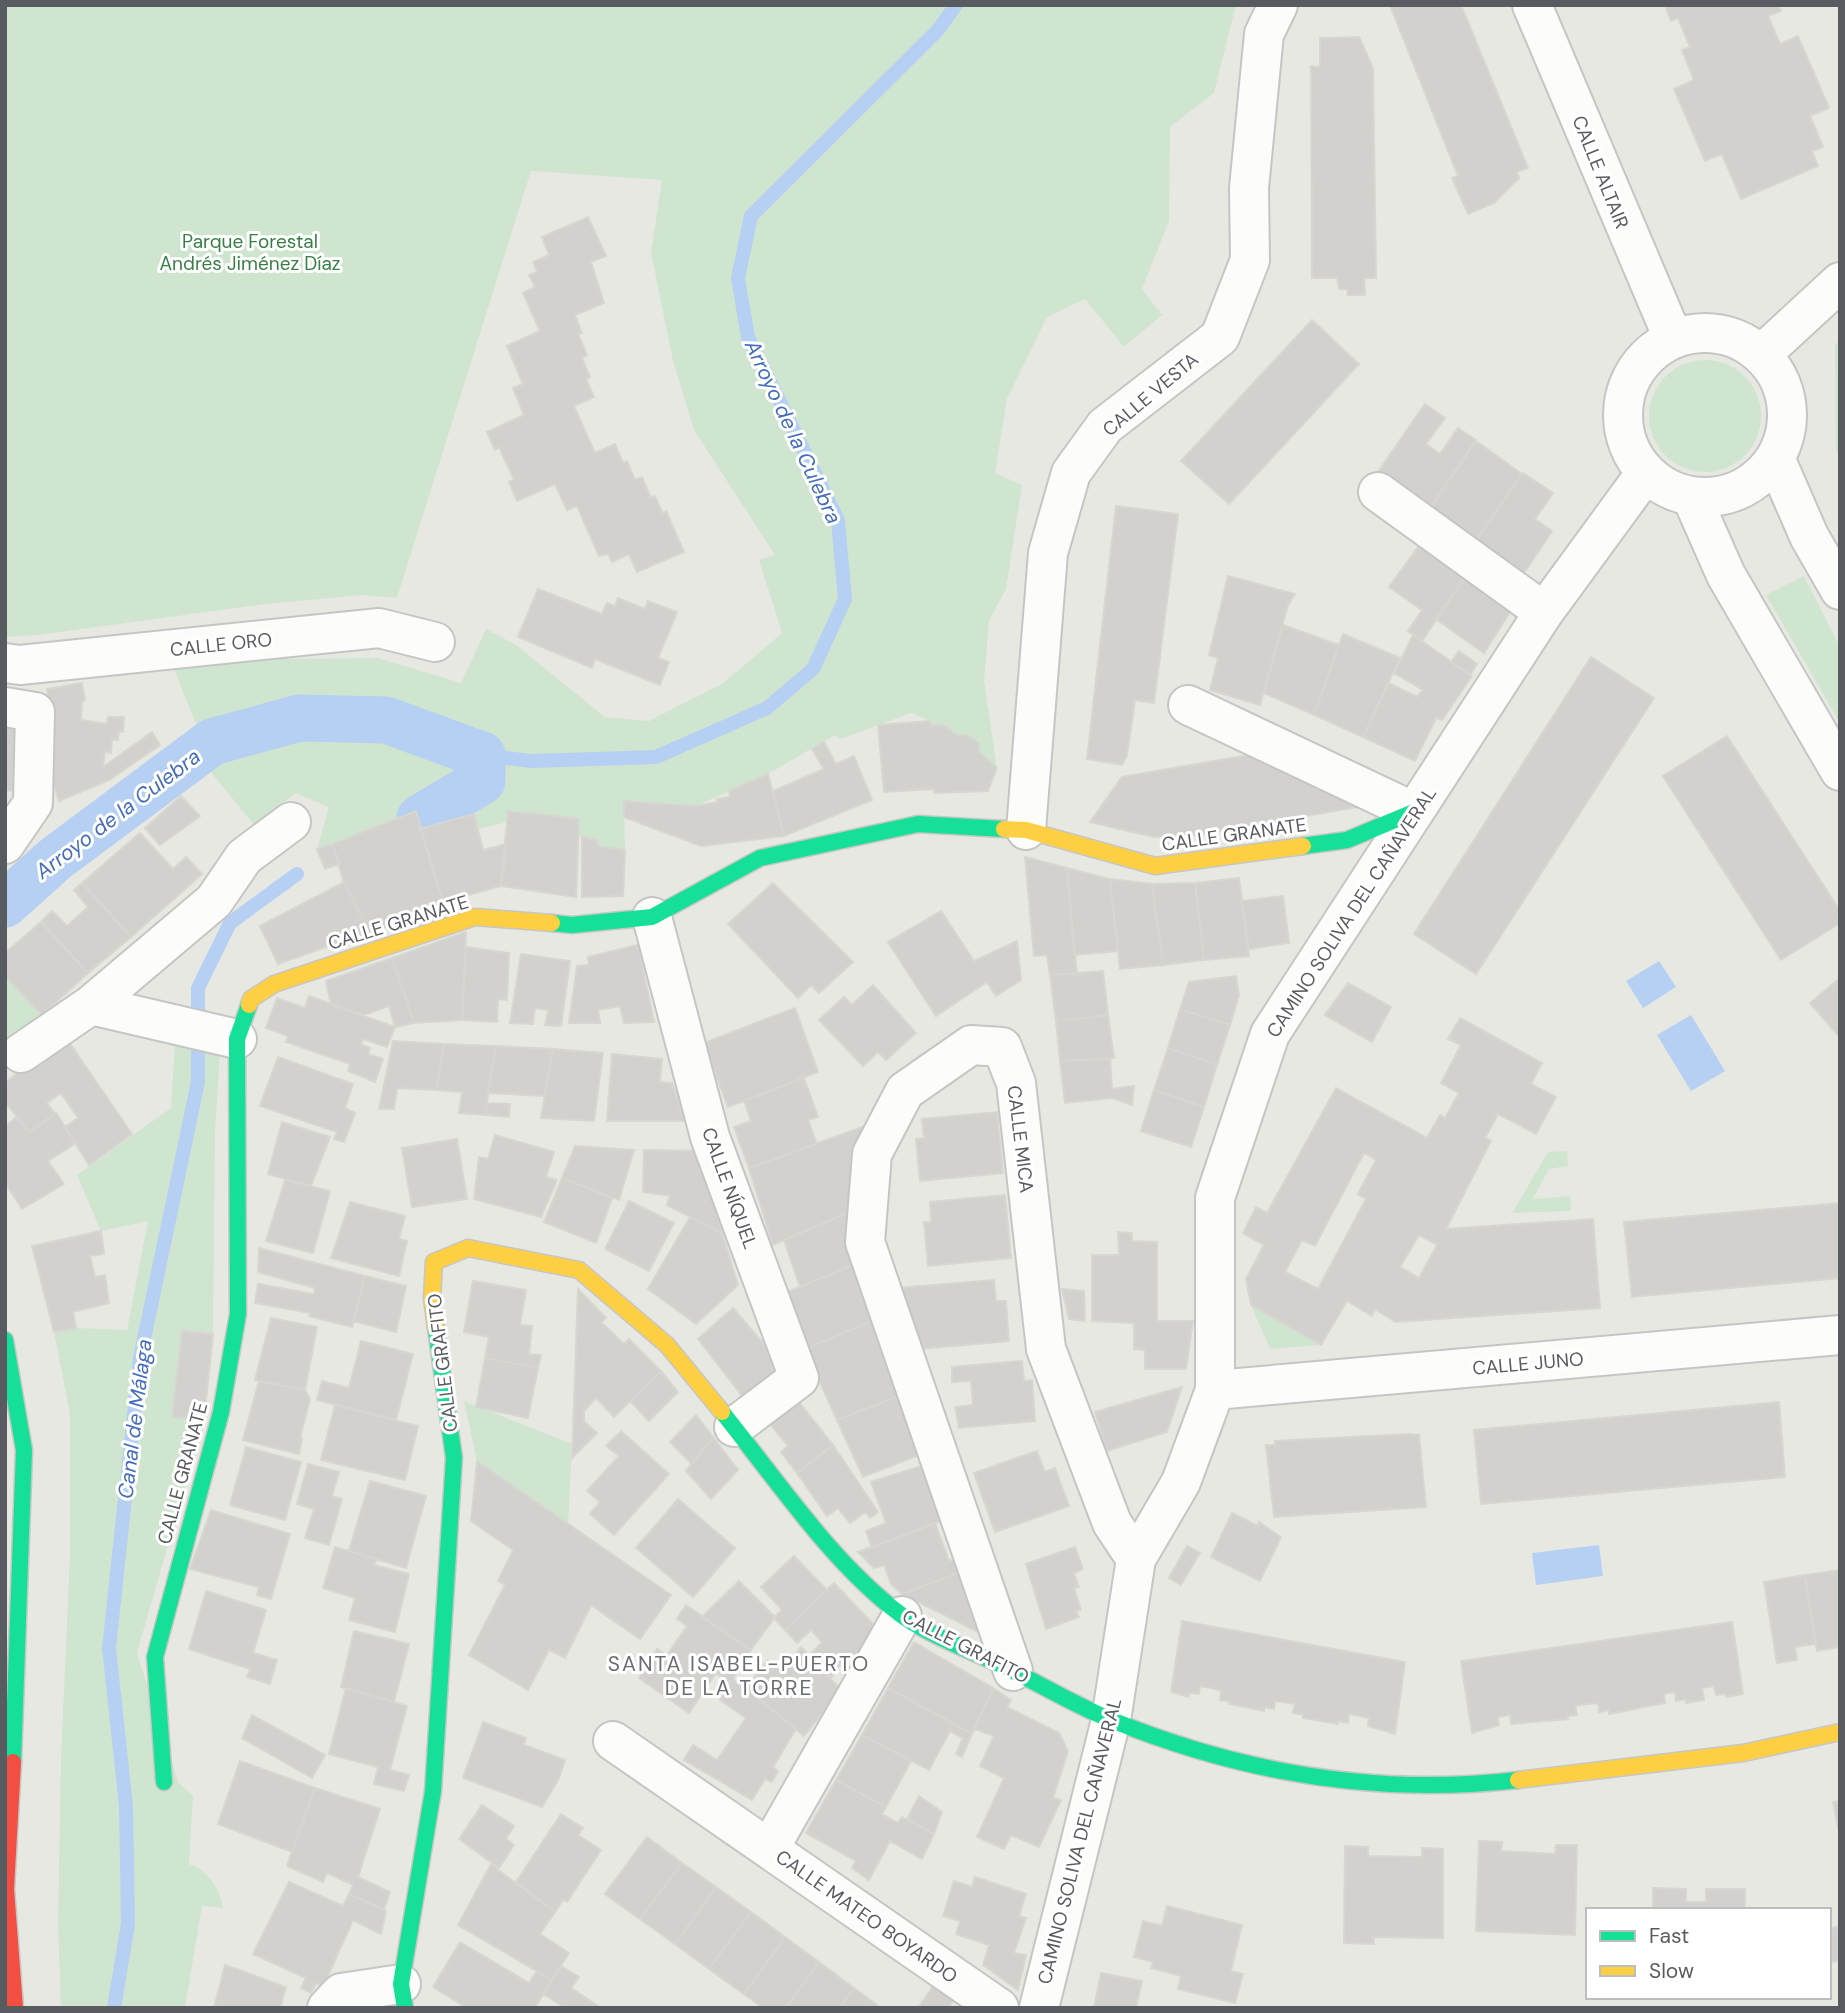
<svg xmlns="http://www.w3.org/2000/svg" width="1845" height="2013" font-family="'DM Sans',sans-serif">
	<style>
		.green { fill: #d0e5d0 }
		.water { fill: #b6d0f3 }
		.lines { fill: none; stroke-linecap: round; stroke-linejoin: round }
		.stream { stroke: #b6d0f3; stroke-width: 14 }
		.canal { stroke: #b6d0f3; stroke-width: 47 }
		.building { fill: #d2d1cd; stroke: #d7d6d2; stroke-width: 2; fill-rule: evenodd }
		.street-casing { stroke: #c5c6c4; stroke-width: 42 }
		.fast-casing { stroke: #c5c7c5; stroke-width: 19 }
		.slow-casing { stroke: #c5c7c5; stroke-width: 19 }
		.jam-casing { stroke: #c5c7c5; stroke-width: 19 }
		.street { stroke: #fcfcfb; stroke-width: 38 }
		.fast { stroke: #16e098; stroke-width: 16 }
		.slow { stroke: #ffcf43; stroke-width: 16 }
		.jam { stroke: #f24e42; stroke-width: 16 }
		.labels { text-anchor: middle; stroke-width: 6; stroke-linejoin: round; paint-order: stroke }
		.street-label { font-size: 19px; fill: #585b60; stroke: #fff }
		.park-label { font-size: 19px; fill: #387f45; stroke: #fff }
		.water-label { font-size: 21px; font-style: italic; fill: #456dbb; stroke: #fff }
		.neighbourhood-label { font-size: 21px; letter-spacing: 2px; fill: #696c72; stroke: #fff }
	</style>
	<rect width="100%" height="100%" fill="#e8e8e2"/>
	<path class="green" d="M5 5H1236L1214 93 1170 127 1169 221 1142 289 1162 315 1124 347 1085 299 1047 317 1007 399 995 473 1022 485 1006 589 989 621 984 681 997 768 979 752V743L967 735 959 736 943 725H931L930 721 911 713 840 739 835 735 768 774 696 806 624 801 625 850 598 846V840L577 836 578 819 509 811 508 822 478 829 474 814 420 829 415 811 317 849 329 807 295 793 255 826 209 770 198 729 173 667 274 659 378 658 461 683 486 629 516 645 605 717 649 721 722 684 782 633 759 560 775 555 694 430 673 361 651 252 662 180 531 171 397 598 362 595 266 604 38 635 5 637Z
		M1840 340V464L1836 449 1835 345Z
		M1649 416a56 56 0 1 1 112 0a56 56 0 1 1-112 0Z
		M1804 576 1840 647V723L1766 595Z
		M5 976 42 1015 5 1044Z
		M175 1040 220 1050 215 1133 213 1334 182 1330 172 1416 204 1420 137 1653 178 1782 193 1796 189 1864C208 1871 220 1888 223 1908L202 1906 185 2008H61L58 1923 61 1758 70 1554V1414L54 1332 76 1328 127 1330 148 1221 101 1231 77 1175 171 1108Z
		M1567 1151 1568 1166 1549 1169 1533 1199 1570 1196 1571 1211 1512 1213 1548 1152Z
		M1251 1305 1321 1345 1270 1349Z
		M464 1401 572 1444 568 1525 477 1461Z"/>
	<path class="water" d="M1659 961 1676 987 1643 1008 1626 981Z
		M1691 1015 1725 1071 1691 1091 1657 1035Z
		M1599 1545 1603 1576 1536 1585 1532 1553Z"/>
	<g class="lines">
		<path class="stream" d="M482 755 531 761 656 757 767 708 813 669 845 599 838 520 748 337 738 278 751 216 938 30 956 5
			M114 2008 128 1924 126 1806 109 1648 140 1358 198 1082V988L230 923 297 874"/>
		<path class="canal" d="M5 904 55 859 212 742 299 718 386 720 482 755V781L420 818"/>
	</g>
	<path class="building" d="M1390 5H1461L1528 168 1517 172 1519 178 1494 203 1468 214 1452 178 1458 176Z
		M1665 5H1779L1781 11 1768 16 1780 44 1798 36 1829 108 1810 116 1823 147 1812 151 1818 166 1741 199 1722 154 1705 161 1674 89 1694 80 1682 50 1690 47 1678 18 1671 21Z
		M1359 37 1373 68 1376 278H1364L1365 295H1348L1347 289H1339L1337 278H1312L1311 66 1320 67V38Z
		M588 217 606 256 591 262 604 303 575 315 582 333 578 334 587 355 582 358 590 377 586 379 594 397 574 406 595 453 615 444 623 463 627 461 635 480 642 477 651 498 655 496 663 514 666 511 684 552 637 572 629 554 612 562 608 554 599 556 577 506 567 510 555 484 517 501 509 482 514 480 499 447 495 450 487 432 524 415 513 388 523 384 507 346 540 331 523 293 535 287 529 275 537 272 533 262 549 255 542 237Z
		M1312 320 1359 364 1229 504 1181 461Z
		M1425 404 1445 418 1426 444 1440 454 1458 428 1476 440 1430 508 1378 472Z
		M1476 441 1522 474 1476 540 1430 508Z
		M1523 473 1553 493 1535 519 1552 531 1524 573 1476 540Z
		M1116 506 1178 514 1154 703 1135 700 1127 755 1122 765 1087 759Z
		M1421 543 1466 576 1422 641 1408 631 1422 610 1389 587Z
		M1228 576 1295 594 1288 605 1260 705 1210 690 1218 658 1209 655Z
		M1466 576 1512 609 1484 653 1436 619Z
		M538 589 602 614 607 603 615 606 618 598 645 609 648 601 677 612 658 658 669 662 660 685 595 659 592 668 518 637Z
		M1283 625 1339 645 1314 715 1264 693Z
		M1343 634 1400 658 1363 737 1314 715Z
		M1413 635 1472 676 1442 720 1436 718 1415 761 1363 737 1389 683 1417 697 1423 690 1394 673Z
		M1459 651 1477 664 1470 675 1451 662Z
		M1591 657 1654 698 1476 974 1414 934Z
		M82 683 85 700 82 701 81 720 107 724 108 717H124L123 732 119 731 118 740 112 739 111 753 105 752 103 767 152 732 160 745 109 780 59 801 53 782 47 689Z
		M930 721 931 725H943L959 736 967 735 979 743V752L997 768 988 791 934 793V789L884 792 878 725Z
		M5 725 26 728 17 791 5 790Z
		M1727 736 1840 911V923L1781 960 1663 776Z
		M824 742 836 764 854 756 872 800 784 836 773 791 824 769 812 749Z
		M1254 754 1363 806 1180 838 1154 837 1090 822 1122 777Z
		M768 774 784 836 701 846 624 817V801L696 806 718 802 717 799 730 797 729 791Z
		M181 796 200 816 160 845 145 828Z
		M416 811 443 902 425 914 369 932 344 882 332 844Z
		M508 811 579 819 576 897 501 886Z
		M474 814 483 850 507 844 501 886 443 902 420 829Z
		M140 833 173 869 186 857 202 874 131 937 82 883Z
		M582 837 598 840V846L625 850 623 896 582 897Z
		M332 844 340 864 325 869 317 849Z
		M1025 857 1067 868 1077 974 1050 975 1047 955 1034 956Z
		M1067 868 1110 879 1118 951 1074 955Z
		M1239 878 1249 956 1204 960 1195 883Z
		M1110 879 1152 884 1163 965 1120 969Z
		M344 882 369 932 278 964 260 926Z
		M82 883 131 937 88 973 41 922 52 911 67 926 88 907 74 890Z
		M773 883 853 962 819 993 811 985 798 998 728 924Z
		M1195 883 1204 960 1163 965 1152 884Z
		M1283 896 1289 943 1249 949 1241 901Z
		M941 911 974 961 1017 941 1021 980 996 996 987 982 936 1016 888 942Z
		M41 922 88 973 42 1015 5 976V953Z
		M466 932 462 1020 414 1023 392 958Z
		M638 945 654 1022 624 1023 620 1006 598 1010 600 1023H569L577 966 589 965 588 957Z
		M466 947 509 953 507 1000 498 999 497 1022 462 1020Z
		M521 954 570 961 561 1026 545 1025 548 1010 535 1008 533 1024 510 1023Z
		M392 958 414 1023 395 1027 389 1006 364 1015 331 1005 326 981Z
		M1103 971 1108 1015 1056 1021 1050 975Z
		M1236 976 1239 995 1230 1025 1180 1009 1189 982Z
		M1840 978V1038L1810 1003Z
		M1348 983 1391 1007 1372 1042 1325 1015Z
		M873 985 916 1033 886 1060 878 1052 863 1066 819 1020 844 997 852 1005Z
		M309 996 395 1027 387 1047 363 1039 361 1045 370 1048 368 1054 383 1059 375 1082 348 1071 350 1064 286 1042 288 1036 266 1028 277 998 305 1008Z
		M795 1008 818 1072 728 1107 704 1043Z
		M1180 1009 1230 1025 1217 1065 1168 1048Z
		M1108 1015 1114 1058 1060 1061 1056 1021Z
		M1460 1018 1542 1063 1531 1084 1556 1097 1536 1134 1498 1114 1485 1138 1491 1141 1446 1229 1593 1219 1600 1308 1395 1322 1375 1309 1372 1316 1347 1301 1321 1345 1251 1305 1246 1279 1264 1245 1243 1233 1256 1207 1267 1213 1336 1088 1427 1138 1440 1115 1445 1118 1459 1093 1441 1083 1461 1045 1448 1039ZM1364 1153 1376 1160 1358 1194 1366 1199 1318 1289 1285 1272 1302 1240 1315 1246ZM1419 1235 1437 1245 1419 1278 1400 1267Z
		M64 1035 132 1134 89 1165 65 1127 78 1118 61 1093 47 1103 55 1114 29 1132 5 1102V1083Z
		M393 1041 444 1044 436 1090 397 1088 394 1109H379Z
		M444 1044 496 1046 485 1115 459 1113 462 1092 436 1090Z
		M496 1046 553 1049 545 1096 488 1093Z
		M1168 1048 1217 1065 1204 1107 1154 1090Z
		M553 1049 603 1053 594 1121 541 1118Z
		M612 1054 662 1059 660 1082 672 1083 685 1121H607Z
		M278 1057 353 1084 345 1108 355 1113 344 1142 334 1139 337 1132 260 1106Z
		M1110 1059 1112 1089 1134 1086 1132 1105 1113 1098 1065 1103 1060 1061Z
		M804 1078 818 1117 808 1120 817 1144 749 1168 734 1127 751 1121 744 1101Z
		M1154 1090 1204 1107 1191 1147 1141 1131Z
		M487 1103 510 1104 509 1117 485 1115Z
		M997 1112 1003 1173 920 1181 916 1139 924 1138 922 1119Z
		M56 1113 76 1143 48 1161 64 1184 22 1209 5 1183V1126L17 1117 29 1132Z
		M282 1122 330 1137 311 1186 268 1174Z
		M862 1127 847 1213 773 1245 749 1168Z
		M495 1135 554 1152 546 1177 557 1180 541 1217 474 1199 479 1157 488 1159Z
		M457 1139 467 1199 412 1207 402 1148Z
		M575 1146 634 1150 619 1200 562 1178Z
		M644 1150 699 1151 722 1233 667 1205 670 1196 643 1192Z
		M562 1178 612 1198 596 1243 544 1222Z
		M285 1180 330 1191 313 1253 266 1241Z
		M1005 1195 1011 1258 928 1266 924 1222H931L930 1202Z
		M629 1201 674 1223 649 1271 605 1249Z
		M350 1202 405 1216 399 1239 407 1241 399 1276 331 1258Z
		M1840 1203V1278L1632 1297 1624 1222Z
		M847 1213V1238L853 1265 800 1287 784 1240Z
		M690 1217 722 1233 738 1285 696 1324 648 1289Z
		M101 1231 104 1254 90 1256 95 1277 105 1275 109 1303 73 1312 76 1328 54 1332 32 1246Z
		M1118 1232 1132 1233V1241L1157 1242V1321H1193L1186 1369H1145V1350L1134 1349V1323L1092 1321V1255H1119Z
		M259 1248 365 1276 352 1327 309 1316 310 1313 255 1303 258 1284 314 1294 315 1288 258 1272Z
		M853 1265 872 1321 805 1349 787 1292Z
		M365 1276 406 1286 396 1332 353 1321Z
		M994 1280 996 1301H1006L1009 1341 920 1349 897 1288Z
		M473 1281 526 1290 520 1325 532 1326 529 1354 541 1355 538 1368 485 1358 489 1337 464 1332Z
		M578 1289 606 1318 601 1322 624 1344 629 1339 661 1371 614 1417 596 1398 584 1411V1421L597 1433 572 1458Z
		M1062 1289 1084 1291 1085 1321 1069 1319Z
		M733 1308 764 1344 775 1374 743 1397 698 1339Z
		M271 1318 317 1327 305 1390 255 1380Z
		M872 1321 904 1394 837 1420 805 1349Z
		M182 1330 213 1334 204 1420 172 1417Z
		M361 1341 413 1354 396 1420 317 1400 322 1381 349 1388Z
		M485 1358 538 1368 528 1418 476 1407Z
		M1022 1361 1024 1381 1032 1380 1035 1421 959 1428 955 1407 973 1405 971 1381 952 1382V1367Z
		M661 1371 678 1392 649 1421 630 1401Z
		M259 1381 305 1390 310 1399 300 1438H302L299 1454 243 1440Z
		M1182 1387 1167 1432 1107 1451 1095 1412Z
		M904 1394 924 1453 863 1477 837 1420Z
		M795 1397 833 1445 797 1473 781 1452 788 1446 765 1418Z
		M1779 1402 1785 1477 1481 1504 1474 1430Z
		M335 1405 418 1426 405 1480 321 1460Z
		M696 1415 713 1437 692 1464 670 1442Z
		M621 1431 669 1474 614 1535 590 1514 600 1502 587 1491 619 1456 606 1446Z
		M1409 1434 1419 1435 1426 1507 1274 1517 1266 1445H1275V1441Z
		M713 1437 738 1470 711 1499 686 1471Z
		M833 1445 878 1512 870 1518 865 1512 850 1523 838 1508 827 1516 797 1473Z
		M246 1447 301 1462 285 1520 230 1505Z
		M1037 1451 1045 1472 1055 1468 1069 1506 995 1532 974 1473Z
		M477 1461 671 1595 640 1639 591 1605 565 1658 549 1650 528 1690 469 1655 505 1585 498 1581 513 1550 471 1521Z
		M308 1464 339 1472 332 1496 342 1499 329 1545 305 1538 314 1509 297 1504Z
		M928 1464 947 1519 872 1548 866 1531 886 1523 871 1482Z
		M370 1481 426 1496 406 1568 349 1551Z
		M678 1499 735 1548 693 1597 636 1548Z
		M211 1510 290 1534 271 1599 257 1595 259 1587 190 1569Z
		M1232 1513 1258 1526 1259 1522 1281 1537 1260 1581 1211 1557Z
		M935 1523 949 1561 961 1557 966 1570 902 1594 891 1584 884 1565 874 1568 858 1552Z
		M1187 1546 1200 1553 1181 1585 1169 1578Z
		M335 1547 376 1559 374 1565 409 1574 395 1632 349 1620 355 1598 323 1588Z
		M1075 1547 1083 1569 1074 1573 1079 1587 1074 1588 1081 1610 1076 1611 1079 1617 1046 1629 1026 1564Z
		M794 1556 827 1590 785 1630 774 1618 782 1610 761 1587Z
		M966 1570 990 1638 902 1594Z
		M1840 1570 1839 1647 1817 1651 1805 1575Z
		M1805 1575 1815 1644 1795 1647 1797 1660 1777 1663 1764 1582Z
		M739 1581 775 1617 751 1650 702 1617Z
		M834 1583 875 1626 862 1662 848 1653 831 1678 809 1656 822 1642 811 1630 797 1643 785 1630Z
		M206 1591 266 1610 253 1653 277 1660 270 1684 247 1677 250 1669 189 1649Z
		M686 1605 751 1650 730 1683 716 1673 689 1713 639 1678 657 1649 667 1655 687 1626 677 1619Z
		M1182 1621 1405 1662 1395 1734 1368 1726 1369 1718 1349 1714 1348 1723 1338 1721V1724L1303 1718V1715L1293 1713 1295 1704 1283 1702 1275 1701 1274 1709 1264 1707V1711L1229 1704V1701L1220 1700 1221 1691 1211 1688 1200 1686 1199 1694 1189 1693V1697L1171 1692Z
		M1732 1622 1743 1694 1726 1697 1725 1694 1716 1695 1714 1686 1702 1688 1704 1700 1686 1703V1699L1676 1701 1675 1692 1668 1693 1664 1694 1665 1703 1609 1714V1710L1599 1712 1598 1703 1586 1704 1575 1706 1577 1715 1567 1716 1568 1719 1511 1724 1510 1715 1498 1717 1499 1725 1472 1733 1461 1661Z
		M354 1631 409 1644 394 1702 341 1687Z
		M914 1642 993 1688 972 1734 888 1688Z
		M801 1647 841 1690 804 1736 746 1688 768 1660 782 1671Z
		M733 1679 796 1729 773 1767 778 1771 772 1782 765 1779 752 1800 684 1760 693 1745 717 1760 746 1718 720 1700Z
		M346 1688 407 1706 390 1770 409 1775 404 1791 374 1784 378 1767 329 1754Z
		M888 1688 972 1734 962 1757 956 1754 963 1738 950 1731 929 1770 862 1735Z
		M993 1688 1011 1700 1007 1707 1059 1733 1068 1751 1053 1798 1061 1800 1039 1847 1011 1835 1004 1849 977 1837 1004 1778 980 1766 994 1736 974 1729Z
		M252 1715 325 1755 312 1778 242 1738Z
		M483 1722 526 1738 524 1745 565 1760 558 1780 542 1807 463 1778Z
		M862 1735 911 1761 886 1807 836 1780Z
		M240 1761 315 1788 292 1852 218 1824Z
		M836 1780 886 1807 882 1814 898 1823 902 1817 934 1834 922 1859 890 1841 869 1880 852 1868 856 1861 806 1833Z
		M315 1788 380 1809 358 1877 390 1892 384 1909 349 1894 353 1885 327 1873 323 1882 287 1866Z
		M919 1796 942 1812 934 1834 907 1819Z
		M1840 1801V1837L1833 1802Z
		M482 1805 514 1826 506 1839 514 1845 499 1868 459 1839Z
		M561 1814 583 1828 578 1835 601 1850 567 1902 563 1900 555 1912 516 1882Z
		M647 1837 682 1863 640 1919 605 1894Z
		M1479 1841 1502 1842 1501 1851 1555 1854 1556 1845H1577L1575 1935 1476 1931Z
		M1345 1846 1368 1847V1856L1422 1857V1848L1443 1849V1938L1374 1937V1944L1344 1943Z
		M492 1862 498 1870 555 1912 540 1934 569 1953 552 1980 458 1925Z
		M682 1863 716 1887 675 1944 640 1919Z
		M975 1877 1026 1894 1019 1916 1026 1918 1014 1953 1026 1955 1018 1990 983 1965 989 1945 956 1934 960 1921 943 1916 954 1881 972 1887Z
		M289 1882 343 1906 349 1894 386 1911 381 1934 353 1920 323 1987 316 1983 311 1993 301 1988 306 1978 253 1954Z
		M716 1887 751 1912 709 1969 675 1944Z
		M1653 1888 1686 1889V1902H1706V1889H1745V1910H1653Z
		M1167 1906 1242 1925 1231 1971 1243 1974 1235 2003 1178 1989 1181 1976 1151 1968 1153 1962 1134 1957 1143 1921 1162 1926Z
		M751 1912 785 1937 744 1994 709 1969Z
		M1840 1926V1960L1829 1963V1929Z
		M785 1937 819 1962 786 2008H763L744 1994Z
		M460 1942 529 1983 537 1971 552 1980 535 2008H467L433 1987Z
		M819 1962 854 1988 840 2008H786Z
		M225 1965 286 1987 280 2008H214Z
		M561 1966 579 1977 571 1988 601 2008H559L561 2005 543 1994Z
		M1101 1973 1142 1981 1136 2008H1094Z
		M934 1985 954 2000 948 2008H918Z
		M854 1988 877 2005 881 2008H840Z"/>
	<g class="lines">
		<g class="street-casing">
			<path id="street" d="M1532 5 1673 338
				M1623 415a82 82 0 1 1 164 0a82 82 0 1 1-164 0Z
				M1762 354 1840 282
				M1776 460 1809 536 1840 590
				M1378 492 1544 612
				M1692 498 1726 575 1840 771
				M5 663 20 665 379 628 435 642
				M1188 705 1414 812
				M5 707 35 712 33 803 5 844
				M1026 830 1048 553 1071 473 1105 426 1220 337 1250 260 1249 188 1264 34 1278 5
				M652 917 710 1137 799 1378 734 1427
				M91 1005 214 901 244 857 291 822
				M21 1053 91 1005 237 1039
				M1215 1390 1840 1335
				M1013 1671 865 1242 872 1154 905 1091 971 1045 1002 1047 1016 1083 1046 1349 1112 1523 1136 1559
				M613 1741 999 2008
				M769 1849 902 1616
				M327 2008 341 1993 401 1984
				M1039 2008 1111 1720 1136 1559 1181 1482 1215 1390V1198L1270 1034 1544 612 1645 474"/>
		</g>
		<g class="fast-casing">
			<path id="fast" d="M1303 846 1347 840 1414 812
				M552 923 572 925 652 917 760 858 918 824 1004 829
				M5 1340 24 1450 13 1762
				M722 1412C777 1480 831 1562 900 1614 926 1634 979 1654 1009 1669 1044 1686 1078 1707 1114 1721 1243 1773 1380 1796 1518 1780
				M164 1782 155 1657 221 1412 238 1314 237 1039 249 1005
				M405 2008 401 1984 433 1791 454 1458 436 1328"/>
		</g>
		<g class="slow-casing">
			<path id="slow" d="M1004 829 1026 830 1155 866 1303 846
				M249 1005 251 999 274 984 475 917 552 923
				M436 1328 432 1299 434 1262 468 1248 579 1270 667 1345 722 1412
				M1518 1780 1743 1753 1840 1732"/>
		</g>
		<g class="jam-casing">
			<path id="jam" d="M13 1762 6 1889 15 2008"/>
		</g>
		<use href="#street" class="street"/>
		<use href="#fast" class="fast"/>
		<use href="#slow" class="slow"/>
		<use href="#jam" class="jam"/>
	</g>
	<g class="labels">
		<g class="street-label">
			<text transform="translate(1601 172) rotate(68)" y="7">CALLE ALTAIR</text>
			<text transform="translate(1150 394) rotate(-40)" y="7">CALLE VESTA</text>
			<text transform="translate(221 644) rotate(-6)" y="7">CALLE ORO</text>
			<text transform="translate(1234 834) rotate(-8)" y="7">CALLE GRANATE</text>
			<text transform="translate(1351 912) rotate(-57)" y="7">CAMINO SOLIVA DEL CAÑAVERAL</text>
			<text transform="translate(398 922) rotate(-17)" y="7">CALLE GRANATE</text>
			<text transform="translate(1021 1139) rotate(83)" y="7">CALLE MICA</text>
			<text transform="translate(730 1188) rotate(70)" y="7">CALLE NÍQUEL</text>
			<text transform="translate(442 1363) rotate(-97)" y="7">CALLE GRAFITO</text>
			<text transform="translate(1528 1363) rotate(-5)" y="7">CALLE JUNO</text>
			<text transform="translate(182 1473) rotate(-75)" y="7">CALLE GRANATE</text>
			<text transform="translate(966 1646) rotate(27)" y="7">CALLE GRAFITO</text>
			<text transform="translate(1079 1841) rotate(-76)" y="7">CAMINO SOLIVA DEL CAÑAVERAL</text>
			<text transform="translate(867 1916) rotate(35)" y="7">CALLE MATEO BOYARDO</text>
		</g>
		<g class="park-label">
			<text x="250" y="248">Parque Forestal<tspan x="250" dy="22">Andrés Jiménez Díaz</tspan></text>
		</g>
		<g class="water-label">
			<text transform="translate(793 432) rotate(65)" y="7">Arroyo de la Culebra</text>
			<text transform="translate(118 814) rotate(-37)" y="7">Arroyo de la Culebra</text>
			<text transform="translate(135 1419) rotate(-83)" y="7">Canal de Málaga</text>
		</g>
		<g class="neighbourhood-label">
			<text x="739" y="1671">SANTA ISABEL-PUERTO<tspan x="739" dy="24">DE LA TORRE</tspan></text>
		</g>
	</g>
	<rect width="1845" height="2013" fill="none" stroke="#585b60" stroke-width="14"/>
	<rect x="1586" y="1908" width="245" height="91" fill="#ffffff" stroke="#bcbdbf" stroke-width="2"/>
	<rect x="1600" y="1931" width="35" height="10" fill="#16e098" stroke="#bcbdbf" stroke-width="2"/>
	<text x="1649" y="1943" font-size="21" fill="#585b60">Fast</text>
	<rect x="1600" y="1966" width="35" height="10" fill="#ffcf43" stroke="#bcbdbf" stroke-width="2"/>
	<text x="1649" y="1978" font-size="21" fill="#585b60">Slow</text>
</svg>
